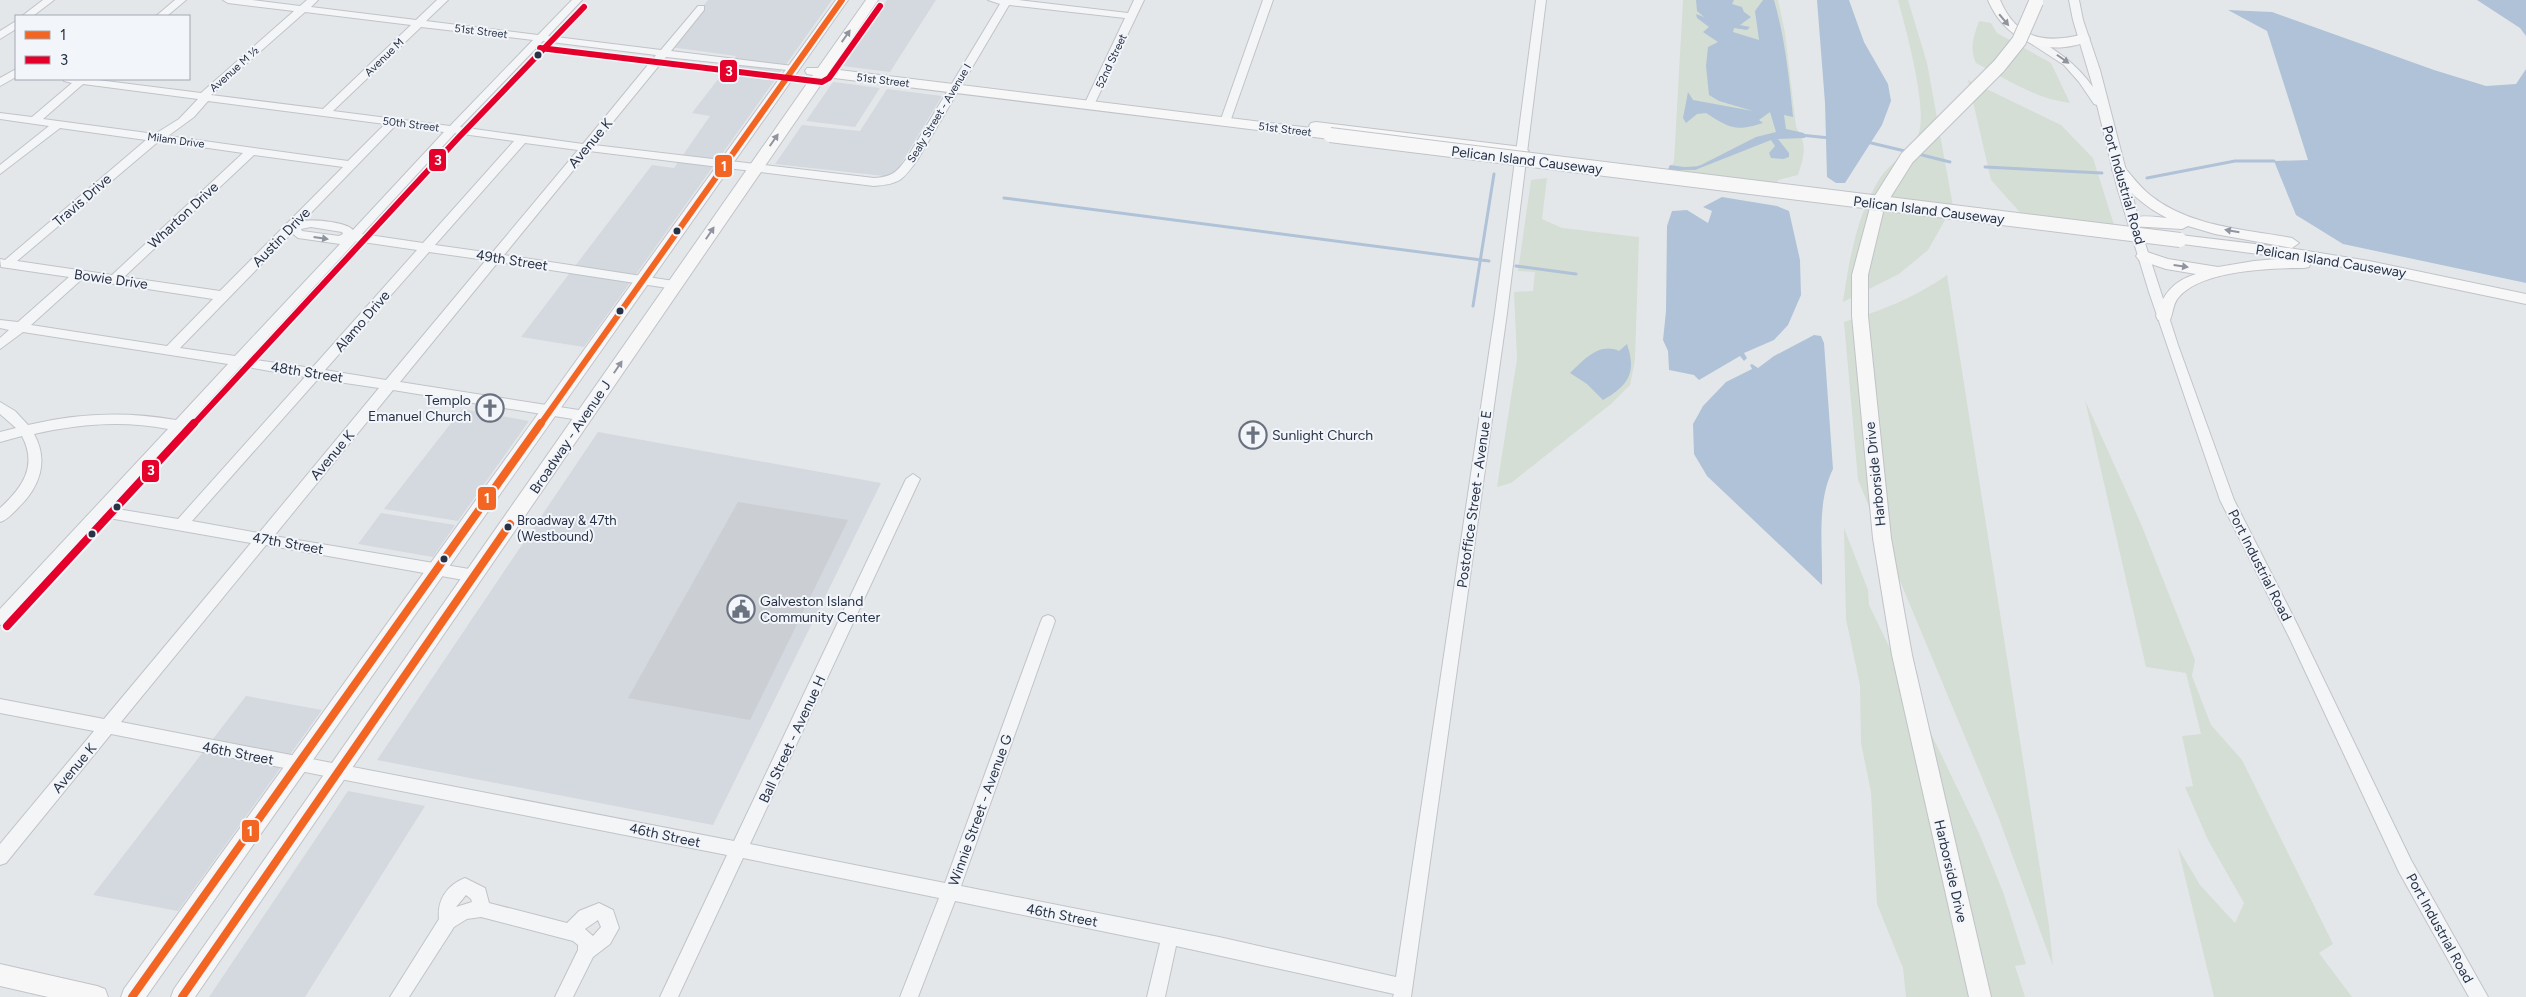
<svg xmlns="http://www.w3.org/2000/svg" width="2526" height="997" font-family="Figtree,sans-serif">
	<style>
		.built { fill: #d4d8df }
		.green { fill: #d4ded4 }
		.water { fill: #b0c2d7 }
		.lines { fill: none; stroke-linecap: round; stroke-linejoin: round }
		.stream { stroke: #b0c2d7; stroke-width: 3 }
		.building { fill: #cbced2 }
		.minor-casing { stroke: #c1c3c8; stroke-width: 2 }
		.major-casing { stroke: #c0c3c8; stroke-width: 2 }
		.minor { fill: #f3f5f6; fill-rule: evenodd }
		.major { fill: #f7f7f8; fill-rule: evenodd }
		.major-bridge-casing { stroke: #c0c3c8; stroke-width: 16; stroke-linecap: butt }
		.major-bridge { stroke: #f7f7f8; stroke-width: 14 }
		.bus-1-far1-casing { stroke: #f2f5f9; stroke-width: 9 }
		.bus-1-casing { stroke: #f2f5f9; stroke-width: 12 }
		.bus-2-far1-casing { stroke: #f2f5f9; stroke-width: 9 }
		.bus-2-casing { stroke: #f2f5f9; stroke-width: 12 }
		.bus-1-far1 { stroke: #f26522; stroke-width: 6 }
		.bus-1 { stroke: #f26522; stroke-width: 8 }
		.bus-2-far1 { stroke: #e4002b; stroke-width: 6 }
		.bus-2 { stroke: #e4002b; stroke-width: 8 }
		.oneway { fill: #90949f }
		.oneway2 { fill: #8e949e }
		.bus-dot { fill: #283246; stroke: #f2f5f9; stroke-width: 2 }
		.labels { text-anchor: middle; stroke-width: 4; stroke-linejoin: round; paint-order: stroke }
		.far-street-label { font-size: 11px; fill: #283246; stroke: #f2f5f9 }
		.bus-label { font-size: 13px; fill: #283246; stroke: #f2f5f9; text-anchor: start }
		.street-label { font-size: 14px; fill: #283246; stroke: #f2f5f9 }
		.poi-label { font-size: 14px; fill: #283246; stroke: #f2f5f9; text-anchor: start }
		.line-badge { stroke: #f2f5f9; stroke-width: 2 }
		.badge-label { font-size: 14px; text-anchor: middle; font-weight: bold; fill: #fff }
	</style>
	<rect width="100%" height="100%" fill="#e4e7ea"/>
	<path class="built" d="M708 0H832L584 347 521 337 652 165 674 168 710 116 692 113 736 56 670 47Z
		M887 0H936L890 72 843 66Z
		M833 82 880 88 855 127 806 121Z
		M887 89 942 96 893 177 775 164 802 125 860 131Z
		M462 409 529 421 458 521 384 509Z
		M598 432 881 483 713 825 377 760Z
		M381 513 455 525 433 557 358 544Z
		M246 696 322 710 178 911 93 895Z
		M348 791 425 806 305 997H209Z"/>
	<path class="green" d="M1683 0H1778L1785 33 1796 127C1808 146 1804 155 1798 175L1778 180 1771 193 1667 179 1674 161Z
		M1898 0H1908L1927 63 1953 206 1928 250 1899 274 1843 302C1849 260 1857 214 1880 178 1890 163 1910 151 1918 135 1929 112 1905 26 1898 0Z
		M1979 21 1991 23 1997 33 2051 63 2070 103C2036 99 2006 79 1976 63 1969 49 1974 35 1979 21Z
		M1968 80 2061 125 2093 158 2115 228 2025 218 1991 180Z
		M1547 178 1542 219 1562 228 1639 237 1635 360 1630 385 1611 404 1511 483 1497 487 1517 359 1514 292 1533 291 1535 272 1518 271 1531 180Z
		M1947 275 2049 926 2053 966 1998 816 1858 480 1844 322C1883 310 1914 298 1947 275Z
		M2085 400 2141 524 2195 660 2192 676 2211 725 2242 760 2333 944 2319 953 2352 997H2214L2178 848 2200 885 2235 923 2244 903 2208 840 2185 787 2193 786 2182 736 2201 734 2186 673 2146 667Z
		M1844 528 1868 590 1869 605 1979 833 2003 892 2026 964 2015 966 2025 997H1906L1903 968 1877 904 1871 792 1861 743 1860 685 1846 619Z"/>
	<path class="water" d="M1696 0H1734L1732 4 1742 7 1744 12 1751 17 1740 25 1750 27 1747 30 1734 28 1733 32 1759 40 1755 11 1763 0H1774C1785 39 1789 77 1793 117L1784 115 1786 129 1804 133 1805 138 1778 139 1789 153V157L1783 159 1771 158 1769 153 1775 146 1771 140 1695 170 1678 169 1665 176 1670 165 1691 168 1701 165 1756 137 1776 132 1770 112 1759 120 1763 123C1735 132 1730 128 1706 113L1697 114 1686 123 1683 118 1688 92 1693 100 1753 111 1719 101 1709 95 1706 66 1708 47 1718 42 1703 32 1709 27 1697 18 1696 14 1704 17 1697 11Z
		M1817 0H1849L1864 42 1888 84 1891 101 1882 125 1845 183H1836L1827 177 1825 103Z
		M2477 0H2526V36L2520 28Z
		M2228 10 2272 12 2434 70 2486 86 2516 84 2526 69V283L2343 244 2296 215 2274 161 2308 160 2267 31Z
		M1722 197 1777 206 1789 211 1800 260 1801 295 1788 325 1774 340 1744 353 1747 358 1744 361 1740 356 1699 380 1694 375 1669 370 1668 351 1663 340 1666 311 1667 226 1672 211 1687 210 1708 223 1712 211 1703 207Z
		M1814 335 1821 336 1824 343 1833 469C1816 503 1823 548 1822 585L1707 476 1694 454 1693 424 1703 406 1726 382 1752 369 1750 365 1752 364 1758 368 1774 356Z
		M1627 344C1637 373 1628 386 1603 400L1587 384 1570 373C1584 360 1599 342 1619 351Z"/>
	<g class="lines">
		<path class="stream" d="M1800 135 1830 138
			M1867 142 1909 152
			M1918 154 1950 162
			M1985 167 2102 173
			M1673 169 1695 168
			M2147 178 2235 161H2274
			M1004 198 1489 261
			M1516 266 1576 274
			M1473 306 1494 174"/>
	</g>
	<path class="building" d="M738 502 848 520 750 720 628 698Z"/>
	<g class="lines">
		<g class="minor-casing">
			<path id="minor" d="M43 0H54L33 16H22Z
				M175 0H186L167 16H156Z
				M223 0H252L300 6 307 0H318L311 7 416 20 437 0H448L426 21 538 35 572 0H582L548 36 661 50 698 6H704V10L671 51 793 66 797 67V71L666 57 594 145 874 178C892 177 897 172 907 158L1000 4 988 0H1018L1128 13 1134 0H1144L1094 105 1089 108 1084 105 1125 18 1009 5 918 159C903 180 900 184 874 186L589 151 504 255 674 281 678 282 680 285 678 288 674 289 498 262 400 382 585 411 590 413 592 416 590 419 585 421 393 390 274 536 475 570 480 572 482 576 480 580 475 582 266 545 121 722 734 841 906 479 913 474 920 479 750 844 945 883 1041 621 1043 617 1048 615 1053 617 1055 621 961 886 1219 937 1396 977 1495 313 1536 0H1546L1507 313 1411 997H1393L1394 994 1176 946 1165 997H1147L1160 943 955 901 918 997H900L939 898 743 858 678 997H660L727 855 111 734 6 863 0 865V844L94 731 0 713V699L104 719 251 543 103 517 5 623 0 625V609L168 429C122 420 79 424 34 434 49 461 40 487 18 508 13 513 7 520 0 522V508C22 488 38 466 22 436L0 442V432L16 428 0 414V402L15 411 28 425C78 413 125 411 176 420L228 364 23 332 0 349V338L9 330 0 328V320L18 322 69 277 1 267 0 259 5 260 146 140 60 128 0 174V165L49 126 0 119V113L32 117 72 83 64 81 63 79H90L201 93 294 11 228 3ZM305 12 411 25 323 109 211 95ZM421 27 533 40 450 126 333 111ZM543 41 656 55 583 144 460 127ZM83 84 198 99 179 119 155 134 43 119ZM208 101 385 124 348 161 168 136 194 117ZM396 125 444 132 353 230C347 222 313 219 303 221ZM455 133 514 141 423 243 362 234ZM159 141 243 153 112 275 17 261ZM525 143 578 150 492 253 435 245ZM254 155 343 167 220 291 124 277ZM311 227 342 232 343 234 339 236 302 231 301 229ZM292 233 298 238 340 244 235 356 180 348ZM356 241 417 250 312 368 248 359ZM429 252 486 260 386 380 325 370ZM82 279 213 299 167 346 31 325ZM241 366 305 377 178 519 111 508ZM318 379 379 388 259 533 192 521Z
				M1263 0H1273L1230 122 1225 125 1221 124 1220 122Z
				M2069 0H2079L2083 20 2100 70 2144 240 2178 345 2234 500 2296 622 2411 860 2488 997H2469L2399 872 2290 639 2220 500 2149 292 2117 187 2097 105 2094 104 2079 82 2064 65 2021 37 2030 35C2055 49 2076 63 2093 87L2073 20Z
				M16 21V29L0 39V31Z
				M16 69V77L0 86V78Z
				M465 878 485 888 489 903 567 923 579 911 599 903 613 910 619 928 610 944 593 957 573 997H555L578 950V945L573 941 481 917 467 919 454 927 409 997H390L439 919C437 900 447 885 465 878ZM466 895 471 899 472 902 456 907ZM598 920 601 927 593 936 585 929Z"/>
		</g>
		<g class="major-casing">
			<path id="major" d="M836 0H848L146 997H121L124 989Z
				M866 0H878L831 69 1311 128 1309 126 1311 123 1316 122 1522 147 1529 151 1522 155 1335 132 1337 135 1335 138 1330 139 826 77 195 997H171L174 989 813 75 807 74 805 71 807 68H818Z
				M1988 0H2000C2017 40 2046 44 2084 34L2090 38C2085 44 2073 46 2065 47 2030 51 2001 31 1988 0Z
				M2119 166 2124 167C2132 176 2140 187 2150 195 2190 227 2244 229 2292 238L2299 243 2292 248 2215 234 2188 226 2182 229 2130 226 2128 223C2135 213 2155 217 2167 218 2145 207 2126 190 2112 170Z
				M1878 199 1885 204 1868 275V316L1891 538 1912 655 1991 997H1969L1892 655 1873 538 1852 316V275L1871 204Z
				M2180 235 2289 248 2369 261 2526 294V304L2369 271 2311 262 2309 267 2304 268C2271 268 2200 270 2178 298 2173 304 2173 313 2170 320H2158L2156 316C2163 294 2173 281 2196 274L2166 269 2139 260 2136 256 2139 252 2144 251 2168 259 2218 267 2254 261 2289 258 2175 243 2173 240Z
				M0 964 97 986 105 989 108 997H48L0 986Z"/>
		</g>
		<use href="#minor" class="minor"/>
		<use href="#major" class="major"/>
		<g class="major-bridge-casing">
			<path id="major-bridge" d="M1330 135 2180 240
				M1878 204 1907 158 1999 66 2019 41 2036 2"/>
		</g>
		<use href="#major-bridge" class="major-bridge"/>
		<g class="bus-1-far1-casing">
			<path id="bus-1-far1" d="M540 425 842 0"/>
		</g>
		<g class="bus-1-casing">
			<path id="bus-1" d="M132 997 541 423
				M182 997 510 524"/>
		</g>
		<g class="bus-2-far1-casing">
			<path id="bus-2-far1" d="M540 48 822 82 829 78 880 6
				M193 425 459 137 584 7"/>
		</g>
		<g class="bus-2-casing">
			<path id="bus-2" d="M7 626 194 423"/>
		</g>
		<use href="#bus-1-far1" class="bus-1-far1"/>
		<use href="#bus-1" class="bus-1"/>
		<use href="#bus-2-far1" class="bus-2-far1"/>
		<use href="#bus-2" class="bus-2"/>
	</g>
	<defs><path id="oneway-solid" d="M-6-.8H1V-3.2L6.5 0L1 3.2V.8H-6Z" transform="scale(1.25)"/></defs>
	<g class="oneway">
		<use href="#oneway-solid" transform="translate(2004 20) rotate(50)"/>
		<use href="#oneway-solid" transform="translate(846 36) rotate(-55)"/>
		<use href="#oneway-solid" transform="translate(774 140) rotate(-55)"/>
		<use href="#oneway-solid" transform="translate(2232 231) rotate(-170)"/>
		<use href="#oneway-solid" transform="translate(710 233) rotate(-56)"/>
		<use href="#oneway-solid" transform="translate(2181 266) rotate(8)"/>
		<use href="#oneway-solid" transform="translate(618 367) rotate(-56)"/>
	</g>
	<g class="oneway2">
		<use href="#oneway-solid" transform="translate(2063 59) rotate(35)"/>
		<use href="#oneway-solid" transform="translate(321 238) rotate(8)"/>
	</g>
	<defs>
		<g id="church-ring" transform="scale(1.4375)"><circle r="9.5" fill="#f2f5f9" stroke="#6a717f" stroke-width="1.5"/><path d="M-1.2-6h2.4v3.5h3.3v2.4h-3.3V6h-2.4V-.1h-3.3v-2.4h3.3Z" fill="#6a717f"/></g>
		<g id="civic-ring" transform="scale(1.4375)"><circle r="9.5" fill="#f2f5f9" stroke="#6a717f" stroke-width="1.5"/><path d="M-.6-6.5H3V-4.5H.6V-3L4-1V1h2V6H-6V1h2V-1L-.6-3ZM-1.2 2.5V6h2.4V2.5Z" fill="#6a717f"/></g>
	</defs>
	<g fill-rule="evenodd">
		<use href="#church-ring" x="490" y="408"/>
		<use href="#church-ring" x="1253" y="435"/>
		<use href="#civic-ring" x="741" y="609"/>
	</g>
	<g class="bus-dot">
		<circle cx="538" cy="55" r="4.5"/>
		<circle cx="677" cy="231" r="4.5"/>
		<circle cx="620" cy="311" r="4.5"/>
		<circle cx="117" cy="507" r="4.5"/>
		<circle cx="508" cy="527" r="4.5"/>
		<circle cx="92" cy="534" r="4.5"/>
		<circle cx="444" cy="559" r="4.5"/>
	</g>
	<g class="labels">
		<g class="far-street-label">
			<text transform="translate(481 31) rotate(7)" y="4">51st Street</text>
			<text transform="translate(384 57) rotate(-44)" y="4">Avenue M</text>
			<text transform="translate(1111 61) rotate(-65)" y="4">52nd Street</text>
			<text transform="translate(234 69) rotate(-42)" y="4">Avenue M ½</text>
			<text transform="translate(883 80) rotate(7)" y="4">51st Street</text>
			<text transform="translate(939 113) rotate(-59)" y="4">Sealy Street - Avenue I</text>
			<text transform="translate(411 124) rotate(7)" y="4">50th Street</text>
			<text transform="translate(1285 129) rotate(7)" y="4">51st Street</text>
			<text transform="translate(176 140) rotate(8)" y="4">Milam Drive</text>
		</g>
		<g class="bus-label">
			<text x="517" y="525">Broadway &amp; 47th<tspan x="517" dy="16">(Westbound)</tspan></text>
		</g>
		<g class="street-label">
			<text transform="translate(590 143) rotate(-50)" y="5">Avenue K</text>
			<text transform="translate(1527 160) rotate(7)" y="5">Pelican Island Causeway</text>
			<text transform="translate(2124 185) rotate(74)" y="5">Port Industrial Road</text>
			<text transform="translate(82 200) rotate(-41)" y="5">Travis Drive</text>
			<text transform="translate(1929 210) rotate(7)" y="5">Pelican Island Causeway</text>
			<text transform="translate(183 215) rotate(-43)" y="5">Wharton Drive</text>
			<text transform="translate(281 237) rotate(-46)" y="5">Austin Drive</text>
			<text transform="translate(512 260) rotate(9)" y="5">49th Street</text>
			<text transform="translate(2331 261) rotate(9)" y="5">Pelican Island Causeway</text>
			<text transform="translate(111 279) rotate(8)" y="5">Bowie Drive</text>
			<text transform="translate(362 321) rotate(-49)" y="5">Alamo Drive</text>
			<text transform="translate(307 372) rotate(9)" y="5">48th Street</text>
			<text transform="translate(570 437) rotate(-56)" y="5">Broadway - Avenue J</text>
			<text transform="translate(332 455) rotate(-50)" y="5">Avenue K</text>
			<text transform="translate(1875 474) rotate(-96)" y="5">Harborside Drive</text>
			<text transform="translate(1474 499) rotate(-82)" y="5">Postoffice Street - Avenue E</text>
			<text transform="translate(288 543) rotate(10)" y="5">47th Street</text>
			<text transform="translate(2260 565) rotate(63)" y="5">Port Industrial Road</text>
			<text transform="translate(792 739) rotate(-65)" y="5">Ball Street - Avenue H</text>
			<text transform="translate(238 753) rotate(11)" y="5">46th Street</text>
			<text transform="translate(74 768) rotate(-50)" y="5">Avenue K</text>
			<text transform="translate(980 810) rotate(-70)" y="5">Winnie Street - Avenue G</text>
			<text transform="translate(665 835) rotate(12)" y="5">46th Street</text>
			<text transform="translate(1951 871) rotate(77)" y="5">Harborside Drive</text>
			<text transform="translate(1062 915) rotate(11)" y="5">46th Street</text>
			<text transform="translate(2440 928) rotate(61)" y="5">Port Industrial Road</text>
		</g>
		<g class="poi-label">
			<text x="471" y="405" text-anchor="end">Templo<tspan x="471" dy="16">Emanuel Church</tspan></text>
			<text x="1272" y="440">Sunlight Church</text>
			<text x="760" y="606">Galveston Island<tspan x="760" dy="16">Community Center</tspan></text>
		</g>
	</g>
	<g class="line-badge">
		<rect x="719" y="59" width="19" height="24" rx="5" fill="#e4002b"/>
		<rect x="428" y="148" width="19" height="24" rx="5" fill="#e4002b"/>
		<rect x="714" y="154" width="19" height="24" rx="5" fill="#f26522"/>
		<rect x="141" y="459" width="19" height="24" rx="5" fill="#e4002b"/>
		<rect x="477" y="486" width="20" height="25" rx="5" fill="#f26522"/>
		<rect x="241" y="819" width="19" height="24" rx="5" fill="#f26522"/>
	</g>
	<g class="badge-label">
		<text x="729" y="76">3</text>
		<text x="438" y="165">3</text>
		<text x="724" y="171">1</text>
		<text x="151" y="475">3</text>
		<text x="487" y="503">1</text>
		<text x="250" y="836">1</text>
	</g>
	<rect x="15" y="15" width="175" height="65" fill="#f2f5f9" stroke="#a1a7b1"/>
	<rect x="25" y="31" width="25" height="8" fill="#f26522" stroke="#a1a7b1"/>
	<text x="60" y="40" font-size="15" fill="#283246">1</text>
	<rect x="25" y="56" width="25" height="8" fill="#e4002b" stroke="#a1a7b1"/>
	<text x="60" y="65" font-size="15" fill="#283246">3</text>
</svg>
